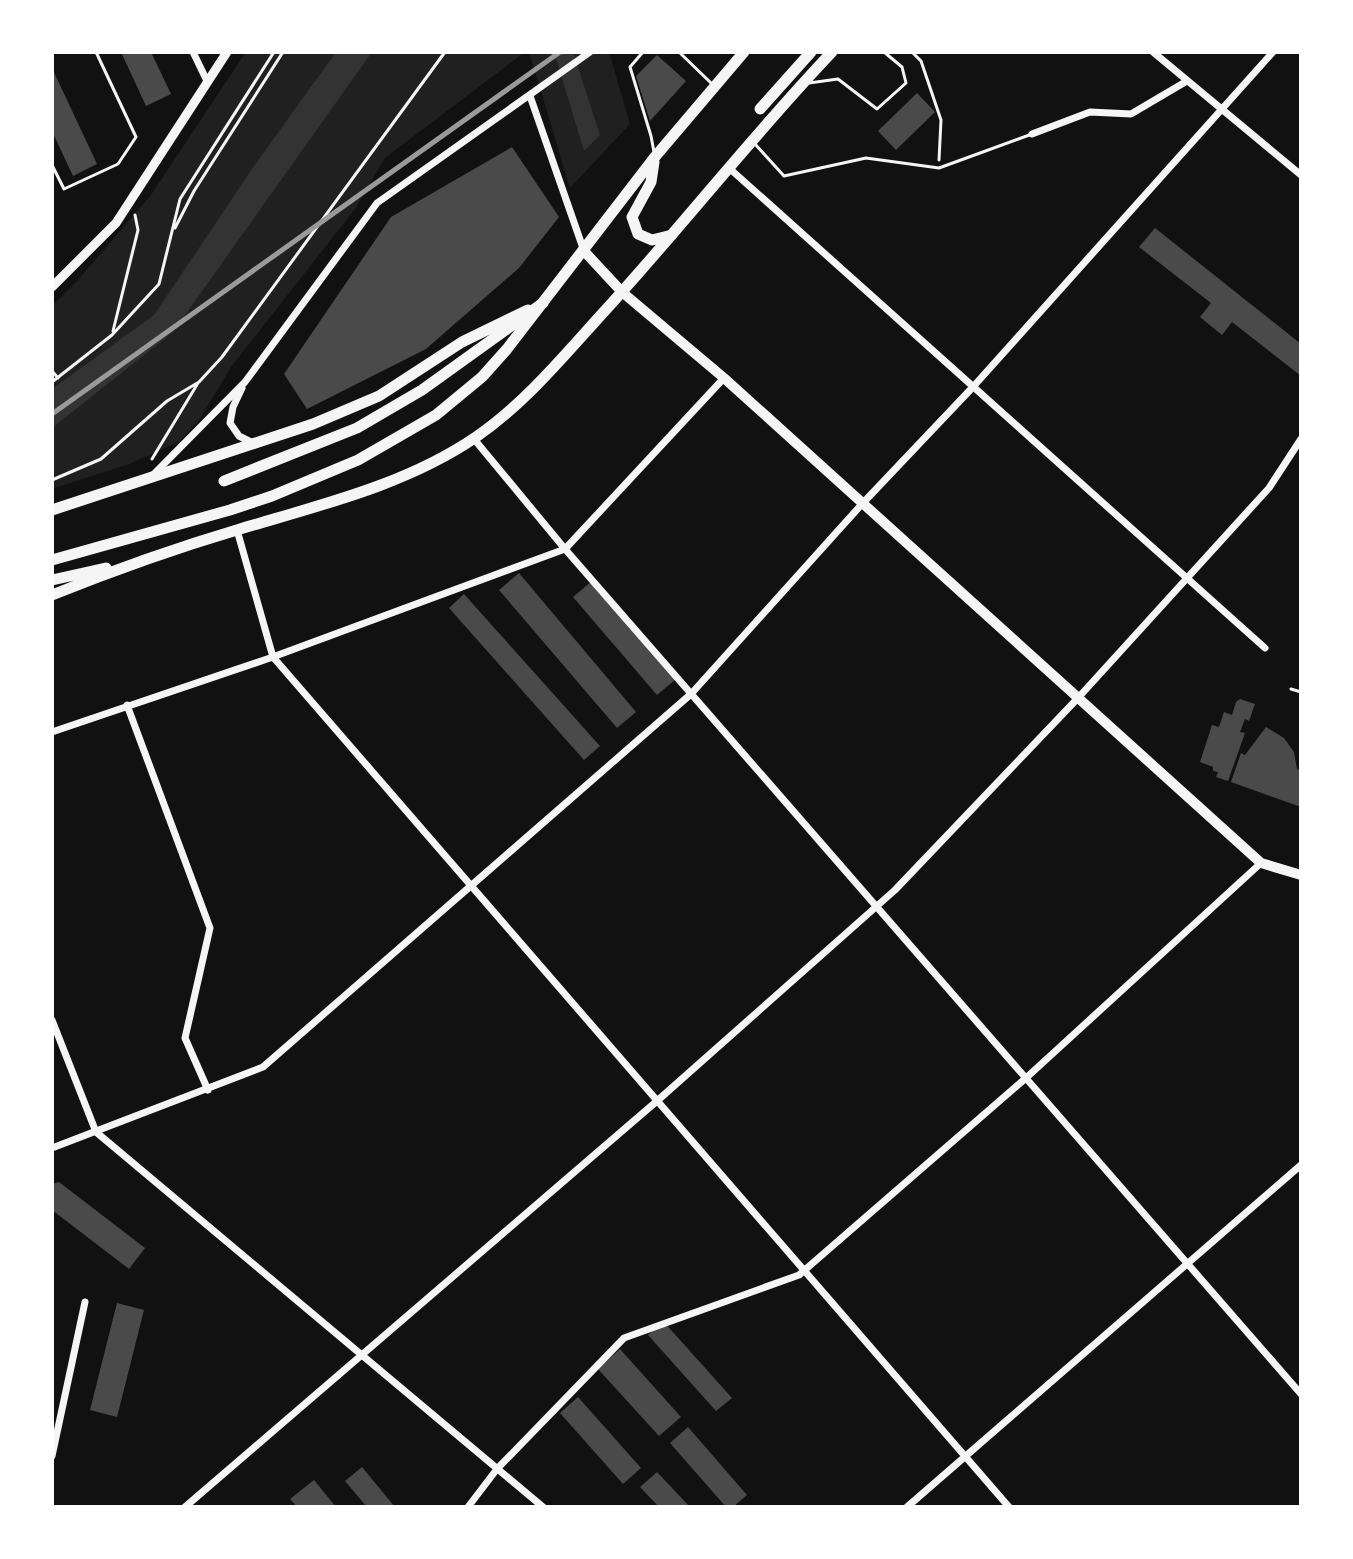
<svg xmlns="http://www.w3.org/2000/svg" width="1353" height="1559" font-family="'PT Sans Narrow',sans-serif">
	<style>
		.green { fill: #202020 }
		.water { fill: #333 }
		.building { fill: #4a4a4a }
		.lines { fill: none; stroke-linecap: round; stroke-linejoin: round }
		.path { stroke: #f5f5f5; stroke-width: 3 }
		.service { stroke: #f5f5f5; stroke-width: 3 }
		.minor { stroke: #f5f5f5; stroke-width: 7 }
		.tertiary { stroke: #f5f5f5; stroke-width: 9 }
		.secondary { stroke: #f5f5f5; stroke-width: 10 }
		.primary { stroke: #f5f5f5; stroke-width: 11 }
		.trunk { stroke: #f5f5f5; stroke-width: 11 }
		.rail { stroke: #9a9a9a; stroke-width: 5 }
	</style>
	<rect width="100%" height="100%" fill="#111"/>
	<path class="green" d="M246 52H525L385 158 355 209 231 367 200 419 179 442 129 464 52 489V306L78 280 151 195Z
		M529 52H609L630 124 570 188Z"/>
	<path class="water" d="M336 52H372L173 332 52 428V389L154 315 254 166Z
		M554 52H573L600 135 584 151Z"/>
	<path class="building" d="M121 52H151L171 94 146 106Z
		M657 55 686 81 650 121 636 76Z
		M52 68 97 164 73 176 52 131Z
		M917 93 935 112 896 150 878 131Z
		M512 147 559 217 519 268 426 349 307 409 284 374 391 217Z
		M1155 228 1301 344V376L1232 322 1222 335 1200 317 1211 303 1139 247Z
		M519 573 636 712 617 728 499 590Z
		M592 581 676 679 657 695 573 597Z
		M464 594 600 746 584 760 449 608Z
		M1240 699 1255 704 1249 721 1245 719 1240 732 1245 733 1228 781 1216 777 1218 772 1213 771V767L1200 762 1212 725 1219 727 1224 712 1232 715 1236 702Z
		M1266 727 1284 738 1294 752 1297 769 1301 770V807L1231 782 1241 753 1245 755Z
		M59 1182 145 1248 129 1269 52 1210V1184Z
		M117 1303 144 1310 117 1417 90 1410Z
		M663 1321 732 1398 716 1411 648 1335Z
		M620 1349 681 1417 659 1436 598 1369Z
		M578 1397 641 1468 623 1484 560 1413Z
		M688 1427 747 1495 733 1507H726L670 1443Z
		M362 1467 395 1507H367L345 1481Z
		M657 1472 690 1507H659L640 1487Z
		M314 1480 336 1507H297L290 1499Z"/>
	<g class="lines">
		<path class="path" d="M912 52 921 61 941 120 939 160
			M175 228 194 191 283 52
			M113 331 138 230 135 215
			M52 371 58 378
			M52 382 112 335 159 284 180 199 274 52
			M152 459 198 383
			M52 480 101 459 167 401 199 382 222 357 445 52"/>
		<path class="service" d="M643 52 630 67 651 136 654 152
			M679 52 711 83
			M809 83 838 79 877 109 906 83 902 67 884 52
			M755 144 784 176 866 158 939 168 1032 134
			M52 165 64 189 118 164 136 137 96 52
			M1291 689 1301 692"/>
		<path class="minor" d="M193 52 207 81
			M1153 52 1301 175
			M530 96 584 251
			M1032 134 1090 112 1131 114 1187 81
			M729 168 1265 648
			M242 388 233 407 230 423 239 436 255 444
			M474 439 565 549 1301 1394
			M153 475 245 382 377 203 590 52
			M237 530 273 657 1009 1507
			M127 705 210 928 185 1038 208 1090
			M52 732 270 658 565 549 724 378
			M52 1020 96 1132 543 1507
			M52 1148 263 1067 691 694 862 504 972 388 1273 52
			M52 1456 85 1302
			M185 1507 657 1101 895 890 1078 698 1269 488 1301 439
			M468 1507 497 1469 624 1338 799 1275 1026 1078 1261 863
			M907 1507 1301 1165"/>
		<path class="tertiary" d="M52 287 116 223 227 52"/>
		<path class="secondary" d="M584 251 622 292 724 378 1261 863 1301 875"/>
		<path class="primary" d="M654 162 651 182 632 217 638 234 652 240 672 235
			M52 510 313 424 379 396 462 342 528 310
			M52 560 230 510 272 496 358 460 436 415 482 377 507 349 654 158 744 52
			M52 580 106 568
			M52 595C114 570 176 548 240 529 320 505 406 485 476 437 524 404 562 358 601 315 680 229 752 136 832 52"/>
		<path class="trunk" d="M760 109 811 52
			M224 481 357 428 422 390 543 303"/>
		<path class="rail" d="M52 414 560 52"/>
	</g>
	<rect width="1353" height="1559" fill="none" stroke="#ffffff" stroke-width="108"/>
</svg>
